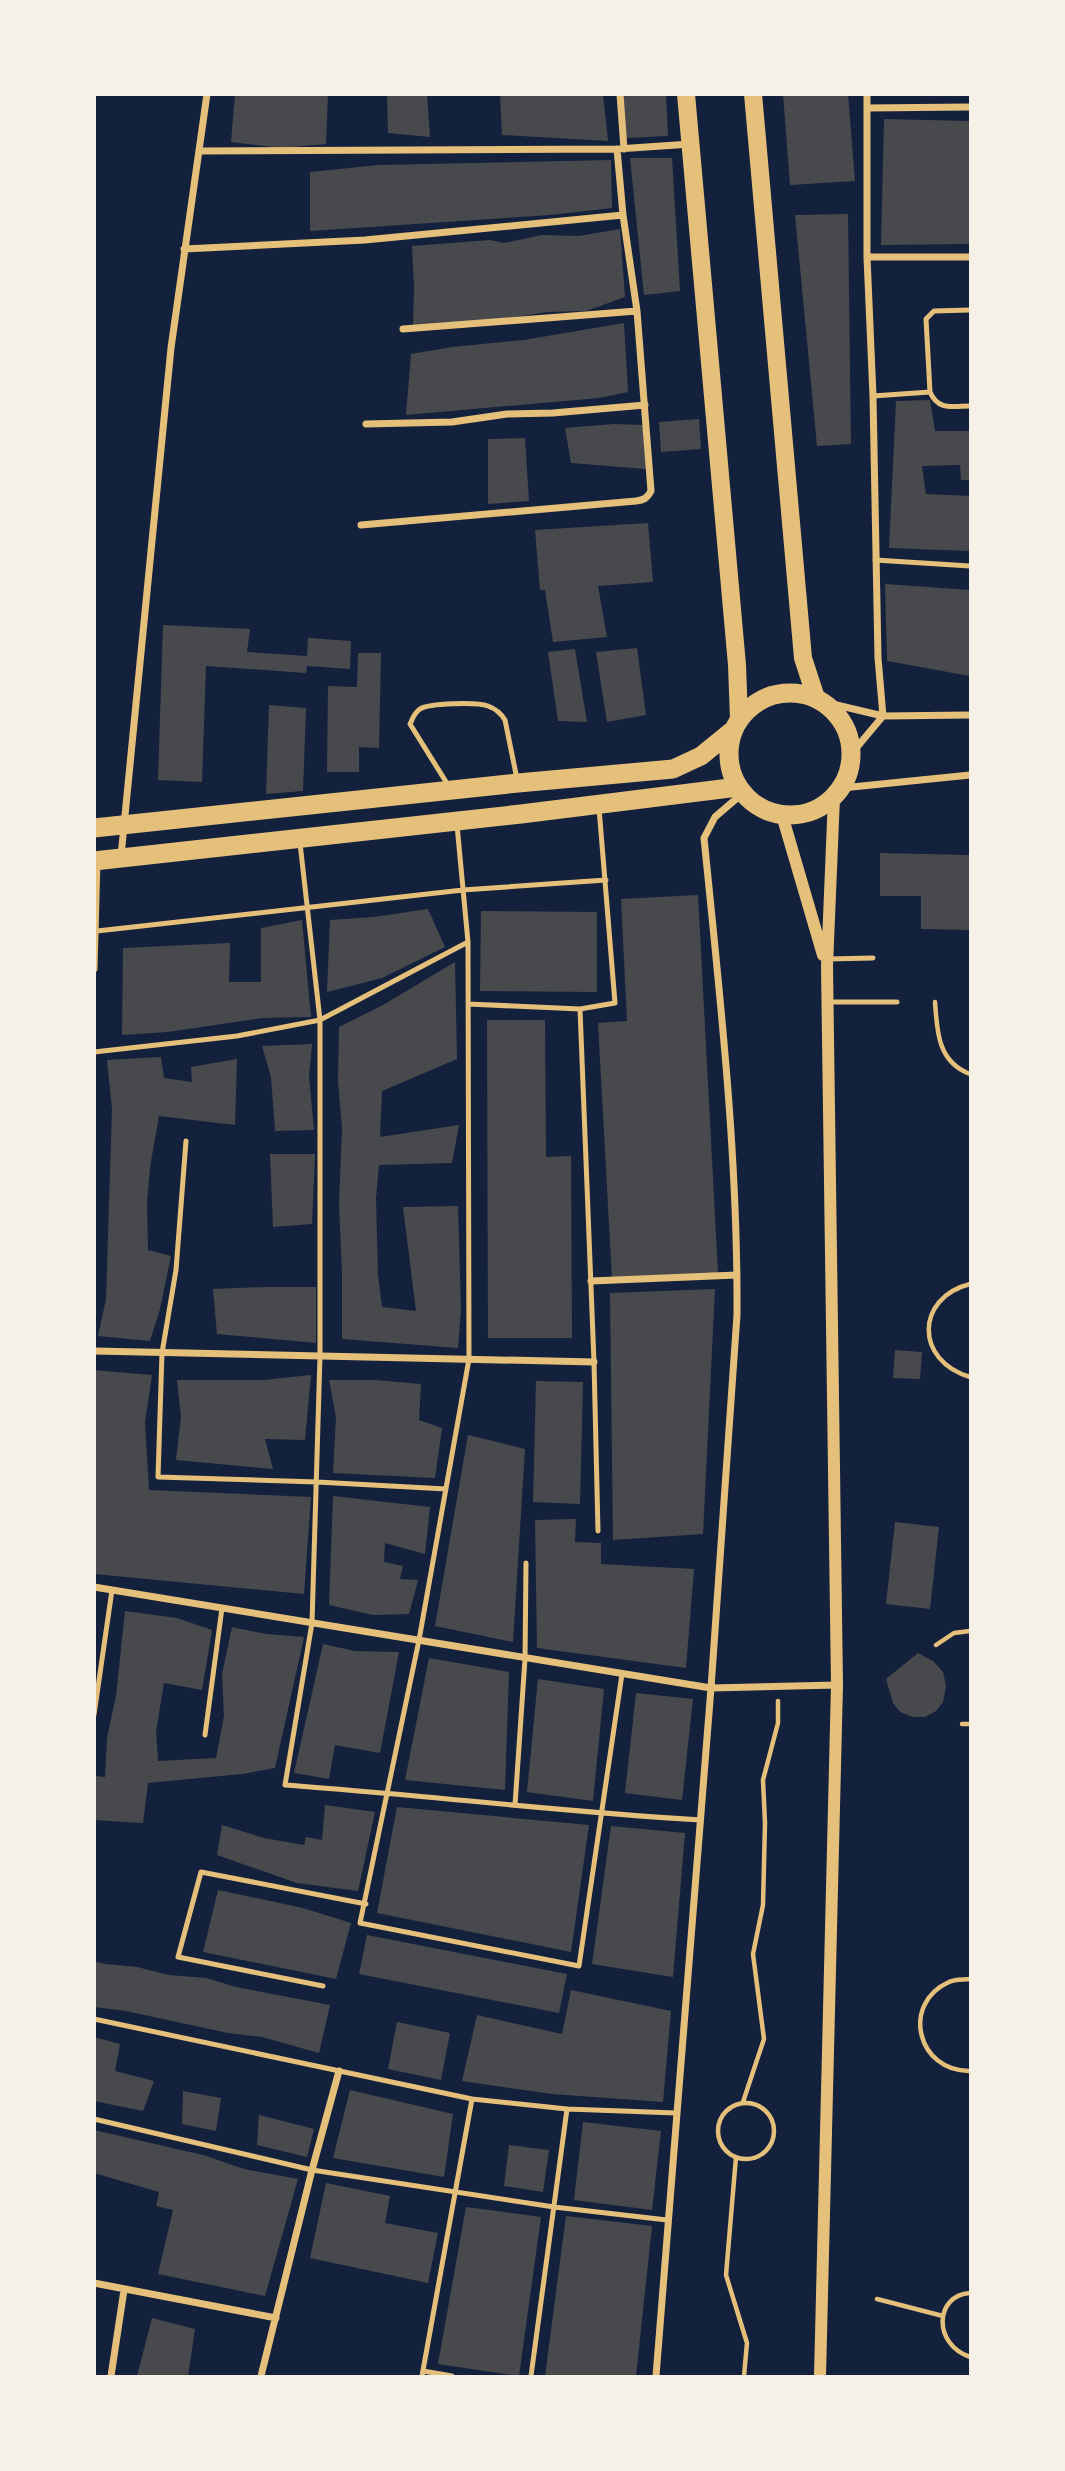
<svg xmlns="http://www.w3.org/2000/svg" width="1065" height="2471" font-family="Bitter,serif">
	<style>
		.building { fill: #48494c }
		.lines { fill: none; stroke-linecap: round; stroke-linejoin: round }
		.path { stroke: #e5c07b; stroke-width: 4.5 }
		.service { stroke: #e5c07b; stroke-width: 5 }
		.minor { stroke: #e5c07b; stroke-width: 7 }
		.tertiary { stroke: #e5c07b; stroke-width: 12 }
		.primary { stroke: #e5c07b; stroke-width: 18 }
		.trunk { stroke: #e5c07b; stroke-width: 19 }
	</style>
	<rect width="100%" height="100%" fill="#14213d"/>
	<path class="building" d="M235 94H328L326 144 282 148 231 142Z
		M387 94H427L430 137 388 133Z
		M500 94H603L608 141 502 135Z
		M622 94H666L668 136 624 138Z
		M783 94H848L855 181 790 185Z
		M884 119 970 121V244L881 245Z
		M630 158H672L680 291 644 295Z
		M611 160 612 208 550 215 310 231V172L379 165Z
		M848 214 851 444 817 446 795 215Z
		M620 229 625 297 586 311 547 312 511 318 413 326 414 287 412 246 490 240 504 243 542 235 579 236Z
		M624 323 628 392 599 398 406 415 411 354 452 347 524 340Z
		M930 400 935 431H970V480H961L960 465 922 466 926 494 970 496V551L889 548 896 401Z
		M699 419 701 449 661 452 659 422Z
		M614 424 643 425 646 469 571 463 565 428Z
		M525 438 529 501 488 504V439Z
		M648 523 653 582 598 586 607 637 553 642 545 590H540L535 530Z
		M885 584 970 590V676L887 661Z
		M163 625 250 629 247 652 307 656 308 638 351 641 350 669 307 666 306 673 206 666 202 782 158 780Z
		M637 648 646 715 607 722 596 652Z
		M575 649 587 722 558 721 548 652Z
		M358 653H381L379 748 359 747V772H327L328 686 357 687Z
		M269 705 306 708 303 791 266 794Z
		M880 853 970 855V930L921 929V896H880Z
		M698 895 718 1273 612 1279 598 1023 627 1021 621 899Z
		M428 909 445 947 382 978 327 992 330 920 374 917Z
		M481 911 597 912V992L480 991Z
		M302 920 311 1017 262 1018 168 1032 122 1035 123 948 230 943 229 982H261V928Z
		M455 962 457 1059 382 1091 380 1137 459 1125 452 1163 379 1165 376 1198 378 1275 382 1307 416 1311 403 1207 458 1206 461 1310 458 1348 342 1339V1273L339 1204 342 1128 338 1081 339 1027 383 1005Z
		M487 1020H545L546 1157 571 1156 572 1338H488Z
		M312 1044 309 1076 314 1130 275 1131 271 1077 262 1046Z
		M161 1057 164 1078 192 1082 191 1067 237 1059 235 1125 159 1116 150 1167 147 1202 148 1250 171 1256 160 1309 150 1341 98 1336 106 1299 112 1109 107 1060Z
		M270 1154H315L312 1224 273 1227Z
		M265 1287H316V1343L217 1334 213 1289Z
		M715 1289 703 1534 613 1540 610 1293Z
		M895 1350 922 1352 920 1379 893 1378Z
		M94 1370 152 1375 145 1422 149 1490 311 1497 304 1594 94 1574Z
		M311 1375 305 1440 265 1439 273 1469 176 1460 181 1417 177 1380H264Z
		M329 1380H375L421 1384 419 1420 442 1428 435 1478 333 1473 336 1417Z
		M536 1381 583 1382 580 1504 533 1502Z
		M468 1435 525 1449 513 1642 435 1626Z
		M333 1496 430 1507 425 1554 385 1543 384 1562 403 1566 400 1579 418 1580 409 1614 373 1615 329 1605Z
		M576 1519 575 1542 601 1543V1564L694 1569 686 1668 537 1648 535 1520Z
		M895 1522 939 1527 930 1609 886 1604Z
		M125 1611 177 1618 212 1630 202 1690 164 1683 156 1731 158 1761 216 1758 224 1716 222 1674 232 1627 266 1634 304 1637 275 1768 242 1774 148 1783 143 1823 95 1820V1776L105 1777 107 1738 116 1696Z
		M323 1644 355 1651 399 1652 380 1753 335 1745 329 1779 294 1773Z
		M918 1653 933 1661 943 1672 946 1686 943 1702 936 1711 925 1717H913L900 1712 893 1703 886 1679Z
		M429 1658 509 1672 505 1790 405 1780Z
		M538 1679 604 1689 593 1801 527 1792Z
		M636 1693 693 1699 682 1800 625 1793Z
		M325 1805 375 1812 358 1891 297 1883 217 1855 222 1825 264 1838 304 1845 306 1837 322 1840Z
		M397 1807 589 1825 571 1952 377 1913Z
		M611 1826 685 1833 673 1977 592 1964Z
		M218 1890 303 1908 351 1923 336 1979 203 1952Z
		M367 1935 567 1974 559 2013 359 1974Z
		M94 1961 105 1964 137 1967 169 1975 206 1978 236 1987 330 2005 319 2053 262 2037 228 2033 126 2011 94 2007Z
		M571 1990 671 2011 663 2102 552 2094 462 2081 477 2015 562 2034Z
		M397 2022 450 2033 441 2080 388 2069Z
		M94 2037 120 2044 115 2071 154 2081 143 2111 94 2101Z
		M350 2090 453 2114 444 2177 333 2158Z
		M183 2091 221 2098 216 2131 182 2124Z
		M259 2115 314 2129 307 2157 257 2145Z
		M583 2122 661 2131 652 2210 574 2200Z
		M94 2130 203 2155 244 2169 298 2179 265 2296 158 2274 173 2210 156 2206 159 2192 94 2173Z
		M509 2145 549 2150 543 2192 504 2186Z
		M326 2183 390 2196 385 2223 438 2233 428 2283 310 2258Z
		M466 2207 541 2217 519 2376 438 2364Z
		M566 2216 652 2226 636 2376H545Z
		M152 2318 195 2329 188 2376H137Z"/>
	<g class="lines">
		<path class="path" d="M935 1002C937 1032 938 1062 970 1074
			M970 1284C915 1298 915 1361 970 1377
			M936 1645 954 1633 970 1631
			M962 1724H970
			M970 1979C964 1980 955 1979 949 1982 900 2004 918 2072 970 2071
			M743 2102 764 2039 753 1954 763 1905 765 1823 763 1780 778 1723V1701
			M718 2131a28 28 0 1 1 56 0a28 28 0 1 1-56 0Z
			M736 2157 726 2275 747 2343 744 2376
			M970 2293C935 2295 932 2344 970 2357
			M877 2299 943 2316"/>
		<path class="service" d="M970 310 934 311 926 319 930 392C938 411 953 406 970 406
			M873 396 930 392
			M875 560 970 566
			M448 785 410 724C413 718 414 713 420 709 429 703 477 702 488 706 496 709 501 713 505 720L517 779
			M457 825 468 942 469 1359 419 1640 360 1923 579 1966 622 1674
			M300 843 320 1020V1356L312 1623 285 1785C424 1795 562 1812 701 1820
			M97 931 463 890 606 880
			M827 959 873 958
			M827 1002H897
			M468 1004 580 1009 615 1003 599 808
			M580 1009 594 1362 598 1531
			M94 1052 237 1036 320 1020 468 942
			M186 1141 176 1270 162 1353 158 1477 317 1482 446 1489
			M94 1715 112 1590
			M205 1735 222 1608
			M515 1805 525 1659 526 1563
			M323 1986 178 1957 201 1872 366 1904
			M94 2019 472 2099 567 2109 676 2113
			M94 2119 312 2170 554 2207 667 2220
			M423 2371 452 2376
			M422 2376 472 2099
			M531 2376 567 2109"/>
		<path class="minor" d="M620 94 624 149
			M867 108 970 107
			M199 151 617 149 691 144
			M184 249 365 240 623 215
			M867 257H970
			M403 329 637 311
			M366 424 452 422 507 414 553 413 645 405
			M361 525 636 501C643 500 647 499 651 491L637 311 623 215 617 149
			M824 702 883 716 970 715
			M852 753 883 716 878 658 873 396 867 257V94
			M842 788 970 775
			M121 856 171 348 207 94
			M94 969 97 861
			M591 1281 737 1275
			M94 1351 594 1362
			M94 1587 711 1688 837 1685
			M94 2283 276 2318
			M111 2376 124 2290
			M261 2376 312 2170 339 2071
			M656 2376 711 1688 737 1315C738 1155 720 997 704 838L715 817 743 793"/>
		<path class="tertiary" d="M782 815 823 955
			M820 2376 837 1685 827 966 834 797"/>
		<path class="primary" d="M686 94 737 665 739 719
			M753 94 803 658 816 698"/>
		<path class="trunk" d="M729 754a61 61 0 1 1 122 0a61 61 0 1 1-122 0Z
			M94 828 518 783 673 769 701 756 733 730
			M94 861 521 814 738 787"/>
	</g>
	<rect width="1065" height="2471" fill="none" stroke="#f6f1e7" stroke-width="192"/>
</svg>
